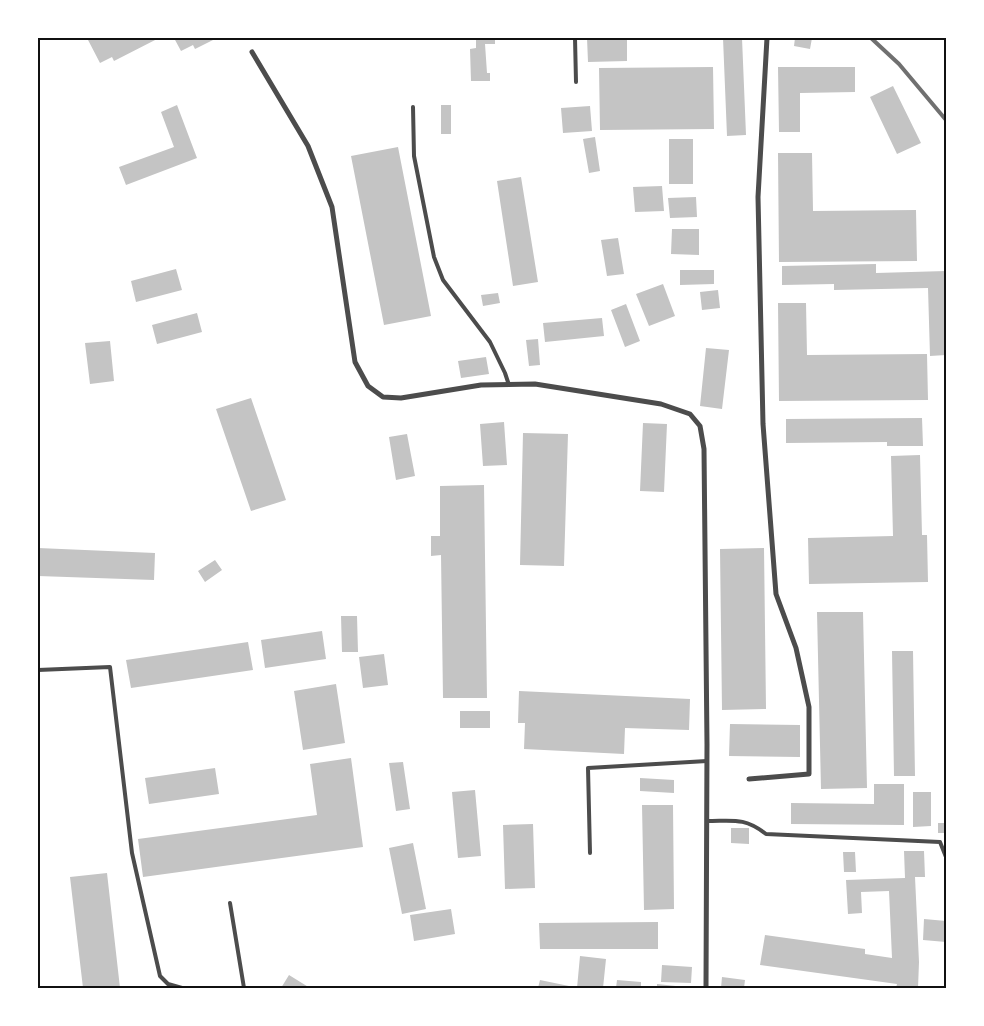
<svg xmlns="http://www.w3.org/2000/svg" width="984" height="1026" font-family="Georgia,serif">
	<style>
		.building { fill: #c4c4c4 }
		.lines { fill: none; stroke-linecap: round; stroke-linejoin: round }
		.service { stroke: #4c4c4c; stroke-width: 4 }
		.minor { stroke: #4c4c4c; stroke-width: 5 }
		.rail { stroke: #707070; stroke-width: 4 }
		.neatline { fill: none; stroke: #111; stroke-width: 2 }
	</style>
	<rect width="100%" height="100%" fill="#fff"/>
	<path class="building" d="M87 38H159L114 61 112 57 100 63Z
		M174 38H217L195 49 193 45 181 51Z
		M476 38H495V44H485L487 73H490V81H471L470 49 476 48Z
		M587 38H627V61L588 62Z
		M723 38H742L746 135 727 136Z
		M795 38H812L810 49 794 46Z
		M713 67 714 129 600 130 599 68Z
		M778 67H855V92L800 93V132H779Z
		M893 86 921 143 897 154 870 97Z
		M177 105 197 158 126 185 119 167 174 147 161 112Z
		M441 105H451V134H441Z
		M590 106 592 131 563 133 561 108Z
		M595 137 600 171 589 173 583 139Z
		M669 139H693V184H669Z
		M398 147 431 316 384 325 351 156Z
		M778 153H812L813 211 916 210 917 261 779 262Z
		M521 177 538 282 513 286 497 181Z
		M662 186 664 211 635 212 633 187Z
		M696 197 697 217 670 218 668 198Z
		M672 229H699V255L671 254Z
		M618 238 624 274 607 276 601 240Z
		M876 264V273L946 271V355L930 356 928 288 834 290V284L782 285V266Z
		M176 269 182 290 136 302 131 281Z
		M680 270H714V284L680 285Z
		M663 284 675 316 649 326 636 294Z
		M718 290 720 308 702 310 700 292Z
		M498 293 500 303 483 306 481 295Z
		M778 303H806L807 355 927 354 928 400 779 401Z
		M626 304 640 341 625 347 611 310Z
		M197 313 202 332 157 344 152 325Z
		M602 318 604 336 545 342 543 323Z
		M538 339 540 365 529 366 526 340Z
		M110 341 114 381 90 384 85 343Z
		M706 348 729 350 722 409 700 406Z
		M486 357 489 374 461 378 458 361Z
		M251 398 286 500 251 511 216 409Z
		M922 418 923 446H887V442L786 443V419Z
		M504 422 507 465 483 466 480 424Z
		M643 423 667 424 664 492 640 491Z
		M523 433 568 434 564 566 520 565Z
		M407 434 415 476 396 480 389 437Z
		M920 455 922 535H927L928 582 809 584 808 538 893 536 891 456Z
		M484 485 487 698H443L441 555 431 556V536H440V486Z
		M38 548 155 553 154 580 38 576Z
		M764 548 766 709 722 710 720 549Z
		M215 560 222 570 205 582 198 571Z
		M817 612H863L867 788 821 789Z
		M341 616H357L358 652H342Z
		M322 631 326 659 265 668 261 640Z
		M248 642 253 670 131 688 126 660Z
		M892 651H913L915 776H894Z
		M384 654 388 685 363 688 359 657Z
		M336 684 345 743 303 750 294 691Z
		M519 691 690 699 689 730 625 728 624 754 524 749 525 723H518Z
		M460 711H490V728H460Z
		M730 724 800 725V757L729 756Z
		M351 758 363 847 143 877 138 839 317 815 310 764Z
		M403 762 410 809 396 811 389 763Z
		M215 768 219 794 149 804 145 778Z
		M640 778 674 780V793L640 791Z
		M874 784H904V825L791 824V803L874 804Z
		M475 790 481 856 458 858 452 792Z
		M913 792H931V826L913 827Z
		M642 805H673L674 909 644 910Z
		M938 823H946V833H938Z
		M533 824 535 888 505 889 503 825Z
		M731 828H749V844L731 843Z
		M413 843 426 909 402 914 389 848Z
		M904 851H924L925 877H915L919 962 918 988H896L897 984 760 965 765 935 865 949V954L892 958 889 891 861 892 862 913 848 914 846 880 905 878Z
		M843 852H855L856 872H844Z
		M107 873 120 988H83L70 877Z
		M451 909 455 934 414 941 410 915Z
		M924 919 946 921V942L923 940Z
		M658 922V949H540L539 923Z
		M580 956 606 959 603 988H577Z
		M662 965 692 967 691 983 661 982Z
		M289 975 310 988H281Z
		M722 977 745 980 744 988H721Z
		M540 980 569 986V988H538Z
		M617 980 641 982V988H616Z
		M657 984 685 987V988H657Z"/>
	<g class="lines">
		<path class="service" d="M575 38 576 82
			M413 107 414 156 434 257 443 280 490 342 505 373 509 385
			M38 670 110 667 132 853 160 976 168 984 182 988
			M707 821C733 821 744 817 766 834L940 842 946 857
			M590 853 588 768 707 761
			M946 898V881
			M230 903 244 988"/>
		<path class="minor" d="M252 52 308 146 332 207 355 362 368 386 383 397 401 398 481 385 535 384 661 404 690 414 700 426 704 449 707 744 706 988
			M749 779 809 774V707L796 648 776 594 763 424 758 197 767 38"/>
		<path class="rail" d="M871 38 899 64 946 120"/>
	</g>
	<rect width="984" height="1026" fill="none" stroke="#ffffff" stroke-width="78"/>
	<rect x="39" y="39" width="906" height="948" class="neatline"/>
</svg>
